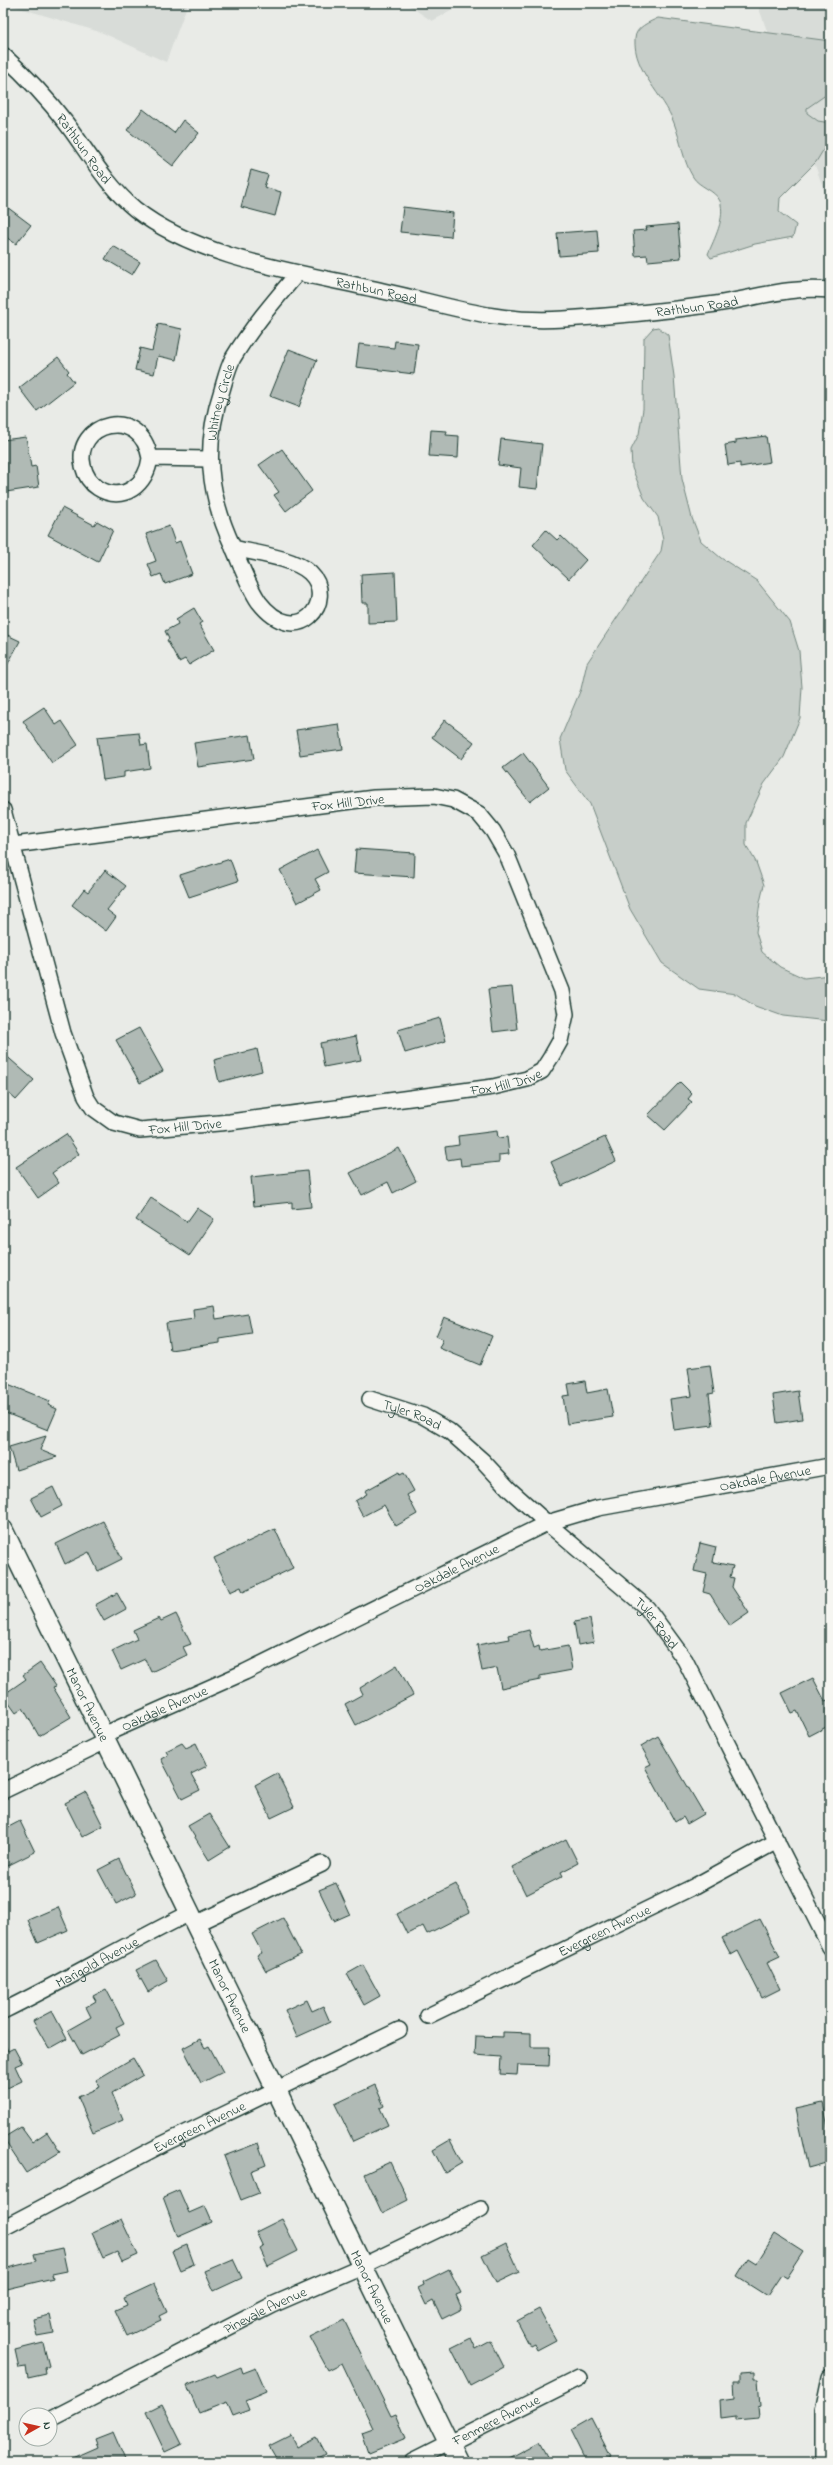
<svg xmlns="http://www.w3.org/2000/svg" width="833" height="2465" font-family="'Indie Flower',sans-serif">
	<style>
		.built { fill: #d8dcd8 }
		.green { fill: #c7cec9; stroke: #73867e }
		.building { fill: #b0bab5; stroke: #1f3d34 }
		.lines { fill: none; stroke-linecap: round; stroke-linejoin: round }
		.minor-casing { stroke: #1f3d34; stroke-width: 18 }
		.tertiary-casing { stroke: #1f3d34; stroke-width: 22 }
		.minor { stroke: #f6f6f2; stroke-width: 15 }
		.tertiary { stroke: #f6f6f2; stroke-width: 19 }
		.labels { text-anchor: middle; stroke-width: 4; stroke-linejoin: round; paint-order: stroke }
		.street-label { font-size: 14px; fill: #1f3d34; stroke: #f6f6f2 }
	</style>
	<rect width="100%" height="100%" fill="#e9ebe7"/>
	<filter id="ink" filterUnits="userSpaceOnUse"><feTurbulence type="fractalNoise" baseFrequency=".025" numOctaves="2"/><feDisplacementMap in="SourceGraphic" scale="8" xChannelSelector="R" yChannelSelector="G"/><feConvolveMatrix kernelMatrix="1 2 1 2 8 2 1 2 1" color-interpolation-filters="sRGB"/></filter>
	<g filter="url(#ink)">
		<path class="built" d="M3 3H188L166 62 103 33Z
			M405 3H466L432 21Z
			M757 3H830V207Z"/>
		<path class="green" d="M658 18 830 41V92L807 108V113L818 121 830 123V139L816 162 780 198 779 212 796 225 793 237 755 244 711 258 708 254C714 239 726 218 720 201 715 190 699 187 693 177 683 161 681 141 674 123 664 95 633 71 635 39 635 27 650 22 658 18Z
			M658 327 668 335 674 376 682 479 692 518 701 541 721 558 757 581 790 622 799 651 802 687 800 718 784 757 764 784 746 823V845L756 862 764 885 760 902 756 932 762 952 780 967 804 978 830 975V1020L828 1021 783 1016 755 1006 736 994 699 989 662 963 630 909 590 804 565 770 560 739 581 689 587 663 661 551 663 540 658 517 644 498 632 468 631 450 639 434 643 409 644 338 653 328Z"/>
		<path class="building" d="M143 109 174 133 183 120 199 133 173 166 127 130Z
			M251 170 268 175 264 187 281 192 275 216 241 207Z
			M3 204 31 225 16 244 3 235Z
			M403 207 453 213 451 237 400 232Z
			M678 224 681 258 648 261 647 255 635 256 633 231 647 230 646 227Z
			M597 230 599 253 559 256 557 233Z
			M113 246 140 262 132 275 105 259Z
			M158 324 182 329 176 360 158 356 154 374 135 370 140 348 152 351Z
			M395 341 418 344 414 374 356 367 359 344 394 348Z
			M289 349 317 360 299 407 270 396Z
			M58 357 69 371 67 373 74 382 37 411 19 388Z
			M431 430 447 431 446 435 459 436 458 458 429 456Z
			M766 436 770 462 740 467V463L728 465 725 445 736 443V440Z
			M26 437 31 467 36 466 39 487 6 492 3 472V440Z
			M501 439 542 444 537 489 519 487 521 468 498 465Z
			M282 449 312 491 286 511 274 495 279 492 259 465Z
			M62 508 94 525 97 521 113 530 98 562 48 535Z
			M169 526 175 543 180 541 192 574 165 584 161 574 153 577 148 564 156 561 146 534Z
			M546 530 557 540 561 536 586 560 569 579 533 545Z
			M395 572 397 622 368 623V603H362L361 574Z
			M194 608 202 622 199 624 214 650 189 665 185 659 179 662 167 640 169 639 165 631 178 624 176 619Z
			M3 633 20 641 3 673Z
			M44 707 56 725 62 721 78 745 52 763 23 721Z
			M445 720 474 742 461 759 432 737Z
			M339 724 343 749 300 755 296 730Z
			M139 733 141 745 147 744 150 768 124 772V777L103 780 97 737Z
			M250 735 254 759 198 767 194 743Z
			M523 753 549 787 530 802 503 768Z
			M356 849 415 853 414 877 354 873Z
			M317 850 328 872 315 879 321 890 297 903 280 870Z
			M230 859 238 881 189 897 180 875Z
			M105 870 126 886 107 910 116 917 106 931 72 905 84 889 88 892Z
			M512 987 517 1029 493 1032 488 989Z
			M440 1018 446 1041 405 1053 398 1030Z
			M139 1028 163 1071 140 1083 116 1040Z
			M356 1036 361 1060 324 1067 320 1043Z
			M257 1049 262 1071 219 1082 214 1060Z
			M3 1053 34 1080 16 1100 3 1088Z
			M680 1082 692 1094 688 1099 692 1102 665 1130 648 1115Z
			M497 1131 498 1138 507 1137 509 1154 499 1155V1162L461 1166 460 1158 447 1160 445 1147 459 1145 458 1136Z
			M66 1134 79 1154 52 1173 59 1183 38 1198 16 1167Z
			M605 1137 616 1161 562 1186 551 1162Z
			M399 1148 416 1181 393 1193 388 1182 362 1195 350 1173Z
			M307 1171 311 1207 292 1209V1202L254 1206 251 1177Z
			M151 1198 187 1222 197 1208 214 1219 190 1255 136 1220Z
			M214 1306 216 1319 248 1314 252 1334 220 1339V1343L170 1350 166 1323 194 1319 193 1309Z
			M444 1317 492 1336 480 1365 439 1348 443 1339 436 1336Z
			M710 1365 714 1393 709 1394 713 1425 674 1430 670 1399 692 1396 688 1368Z
			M585 1381 587 1393 608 1389 613 1417 567 1424 563 1396 570 1395 568 1384Z
			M8 1384 50 1401 48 1405 57 1409 48 1430 3 1412V1397Z
			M798 1391 802 1419 777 1423 773 1395Z
			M46 1436 40 1450 57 1457 16 1470 9 1447Z
			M399 1472 400 1475 404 1473 414 1491 407 1495 417 1514 396 1526 384 1505 363 1516 355 1501 367 1494 365 1491Z
			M53 1487 62 1506 41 1517 31 1498Z
			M103 1521 122 1559 98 1571 89 1552 65 1564 56 1544Z
			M275 1529 293 1568 243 1592 241 1587 230 1592 214 1558Z
			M700 1543 716 1547 713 1562 733 1566 730 1577 734 1578 732 1587 749 1613 730 1626 710 1594 703 1592 707 1574 694 1571Z
			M117 1593 126 1609 104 1621 95 1605Z
			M176 1614 191 1644 183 1647 187 1655 151 1672 145 1659 121 1670 112 1651 137 1639 133 1630 159 1618 161 1621Z
			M590 1619 594 1642 578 1645 574 1622Z
			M529 1630 534 1648 539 1646 540 1651 568 1646 572 1670 540 1676V1680L501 1688 497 1668 482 1671 477 1645 510 1639 509 1635Z
			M40 1663 56 1686 53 1687 71 1717 39 1736 23 1708 16 1713 3 1695 26 1679 23 1675Z
			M397 1665 413 1695 356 1725 345 1704 363 1694 360 1688Z
			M813 1678 825 1701 830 1699V1725L809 1736 797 1711 792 1713 782 1693Z
			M658 1736 704 1814 687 1824 683 1817 675 1822 645 1767 651 1764 641 1746Z
			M182 1743 186 1748 196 1743 207 1766 191 1774 200 1790 182 1799 161 1759 168 1755 166 1751Z
			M277 1773 294 1807 271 1818 255 1785Z
			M86 1792 103 1826 82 1837 65 1803Z
			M209 1814 230 1847 209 1860 188 1826Z
			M20 1821 35 1852 3 1868V1830Z
			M566 1839 578 1863 561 1872 563 1876 526 1895 512 1867Z
			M119 1859 136 1894 116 1904 98 1870Z
			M336 1883 350 1914 334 1921 319 1890Z
			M456 1884 470 1912 427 1934 423 1926 407 1934 397 1914Z
			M58 1907 68 1930 38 1943 28 1920Z
			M283 1918 301 1954 266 1971 257 1955 262 1953 252 1934Z
			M760 1919 780 1957 767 1963 780 1989 762 1998 738 1951 731 1955 722 1938Z
			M156 1960 168 1981 148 1992 136 1970Z
			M363 1965 380 1996 364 2005 347 1974Z
			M106 1989 124 2023 116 2027 120 2035 82 2055 68 2030 91 2017 86 2007 96 2001 93 1996Z
			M307 2000 312 2011 323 2006 330 2022 297 2037 285 2010Z
			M52 2011 67 2039 49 2049 33 2021Z
			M503 2032 531 2033V2047H550L549 2066 518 2065 517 2075 500 2074 501 2057 475 2055 476 2036 503 2037Z
			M200 2039 205 2048 209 2046 223 2072 201 2083 183 2048Z
			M3 2041 8 2051 14 2048 22 2063 15 2066 22 2081 3 2090Z
			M133 2058 143 2075 112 2093 123 2120 93 2133 78 2097 100 2087 96 2080Z
			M375 2085 384 2106 380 2108 388 2125 353 2141 335 2104Z
			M823 2103 830 2137V2160L826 2161V2163L808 2168 795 2109Z
			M21 2127 32 2142 47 2132 60 2152 26 2173 3 2138Z
			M450 2140 462 2163 445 2173 433 2150Z
			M258 2143 266 2165 251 2171 259 2193 241 2200 224 2156Z
			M390 2162 408 2200 382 2213 364 2174Z
			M179 2190 189 2213 205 2206 212 2222 178 2237 163 2197Z
			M121 2219 138 2255 122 2262 117 2252 103 2258 92 2233Z
			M282 2219 298 2251 268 2266 260 2249 263 2247 256 2232Z
			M775 2234 803 2252 786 2278 781 2275 767 2296 737 2277 748 2259 756 2264Z
			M506 2243 519 2272 496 2283 482 2255Z
			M187 2245 194 2264 180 2270 172 2251Z
			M62 2248 67 2271 52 2274 53 2278 3 2290V2269L36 2261 34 2254Z
			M233 2259 242 2278 214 2291 205 2271Z
			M449 2269 461 2293 456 2295 462 2309 442 2319 433 2301 426 2305 418 2288 424 2285 423 2282Z
			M154 2284 167 2312 159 2316 161 2320 127 2336 115 2310 127 2305 124 2298Z
			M539 2309 556 2340 537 2350 534 2344 530 2346 517 2321Z
			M50 2315 54 2333 37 2336 33 2319Z
			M344 2320 391 2416 396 2414 406 2438 369 2453 362 2432 373 2428 342 2363 328 2370 310 2337Z
			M471 2338 476 2349 491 2341 504 2367 470 2385 451 2348Z
			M43 2343 49 2366 45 2368 46 2374 28 2378 26 2367 19 2368 15 2350Z
			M241 2367 243 2373 256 2368 266 2391 245 2400 249 2410 233 2416 227 2402 199 2413 187 2385 215 2374 217 2377Z
			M754 2372V2379H758L760 2407 757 2408 758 2418 736 2420V2416L721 2418 720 2400 735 2398 734 2381H740V2373Z
			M162 2404 182 2444 165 2452 146 2412Z
			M591 2418 611 2457 601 2462H586L570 2430Z
			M113 2432 126 2462H64L98 2447 95 2439Z
			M291 2435 297 2447 316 2437 325 2454 310 2462H268L276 2458 269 2446Z
			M539 2442 550 2462H502Z"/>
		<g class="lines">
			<g class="minor-casing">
				<g id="minor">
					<path id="s1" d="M3 55C26 76 47 98 66 123 88 152 106 185 135 209 199 260 305 273 383 291 448 305 496 324 564 319 615 316 666 311 716 304 756 298 789 286 830 290"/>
					<path d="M150 458C147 484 123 504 98 488 90 483 85 474 83 466 73 423 140 404 150 458L208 459"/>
					<path id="s2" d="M233 548C254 553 295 558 310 573 338 600 298 652 259 602 248 586 241 565 233 547 208 493 203 447 222 390 225 380 228 367 233 358 251 328 274 301 297 274"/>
					<path id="s3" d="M3 810 63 1033 86 1097 93 1108 114 1123 140 1130 230 1122 493 1087 527 1079 542 1071 551 1057 560 1041 566 1014 562 991 507 855 493 831 479 814 453 800 434 796 374 798 14 845"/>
					<path id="s4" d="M370 1399 423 1416 449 1431 483 1461 509 1489 547 1523 647 1608 685 1660 830 1947"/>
					<path id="s5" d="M103 1735 245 1672 547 1523 598 1508 830 1466"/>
					<path d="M3 1791 106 1741"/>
					<path d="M195 1924 322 1864"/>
					<path id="s6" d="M3 2011C66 1980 127 1944 190 1913"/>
					<path id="s7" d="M428 2016 695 1886 777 1841"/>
					<path id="s8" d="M3 2228 163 2144 399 2030"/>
					<path id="s9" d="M53 2418 272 2305 362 2266 481 2209"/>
					<path id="s10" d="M412 2462 579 2378"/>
					<path d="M823 2462V2411L830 2377"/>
				</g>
			</g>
			<g class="tertiary-casing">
				<g id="tertiary">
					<path id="s11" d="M3 1530 458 2462"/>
				</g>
			</g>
			<use href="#minor" class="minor"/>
			<use href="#tertiary" class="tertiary"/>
		</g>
	</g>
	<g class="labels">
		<g class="street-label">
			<text dy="5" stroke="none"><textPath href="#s1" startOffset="124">Rathbun Road</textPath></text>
			<text dy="5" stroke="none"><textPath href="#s1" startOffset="460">Rathbun Road</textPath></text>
			<text dy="5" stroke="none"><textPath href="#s1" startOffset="784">Rathbun Road</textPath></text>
			<text dy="5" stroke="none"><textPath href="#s2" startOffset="400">Whitney Circle</textPath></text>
			<text transform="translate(348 802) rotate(-6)" y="5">Fox Hill Drive</text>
			<text dy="5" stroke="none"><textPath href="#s3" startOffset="734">Fox Hill Drive</textPath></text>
			<text dy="5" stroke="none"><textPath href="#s3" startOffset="410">Fox Hill Drive</textPath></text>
			<text dy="5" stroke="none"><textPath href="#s4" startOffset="45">Tyler Road</textPath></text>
			<text dy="5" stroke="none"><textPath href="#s5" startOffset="715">Oakdale Avenue</textPath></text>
			<text dy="5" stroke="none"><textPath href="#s5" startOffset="391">Oakdale Avenue</textPath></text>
			<text dy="5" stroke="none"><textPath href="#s4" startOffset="369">Tyler Road</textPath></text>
			<text dy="5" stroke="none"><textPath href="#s11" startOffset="194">Manor Avenue</textPath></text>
			<text dy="5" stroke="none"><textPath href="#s5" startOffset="67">Oakdale Avenue</textPath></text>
			<text dy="5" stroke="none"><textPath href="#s7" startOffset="196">Evergreen Avenue</textPath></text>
			<text dy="5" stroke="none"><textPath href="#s6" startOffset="106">Marigold Avenue</textPath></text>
			<text dy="5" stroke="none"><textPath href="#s11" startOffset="518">Manor Avenue</textPath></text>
			<text dy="5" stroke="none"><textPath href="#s8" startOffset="221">Evergreen Avenue</textPath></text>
			<text dy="5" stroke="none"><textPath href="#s11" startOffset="842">Manor Avenue</textPath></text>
			<text dy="5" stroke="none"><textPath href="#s9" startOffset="238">Pinevale Avenue</textPath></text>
			<text dy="5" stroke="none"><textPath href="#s10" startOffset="94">Fenmere Avenue</textPath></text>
		</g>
	</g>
	<rect width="833" height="2465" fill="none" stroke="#f6f6f2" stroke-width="16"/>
	<rect x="8" y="8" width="817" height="2449" fill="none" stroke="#1f3d34" stroke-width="1.5" filter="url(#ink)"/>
	<g transform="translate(38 2427) rotate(82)"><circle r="19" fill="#f6f6f2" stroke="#a0aca6"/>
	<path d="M0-3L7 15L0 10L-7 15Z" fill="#c8321e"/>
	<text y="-6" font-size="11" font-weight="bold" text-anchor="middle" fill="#1f3d34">N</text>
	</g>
</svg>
